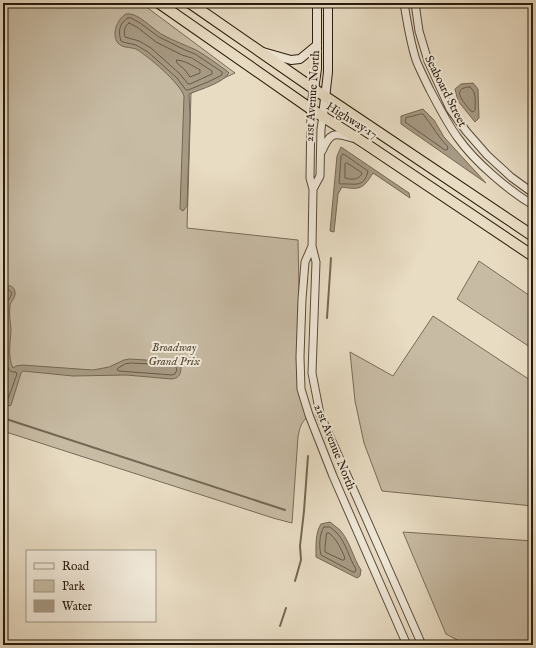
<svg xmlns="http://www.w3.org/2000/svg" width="536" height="648" font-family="'IM FELL English',serif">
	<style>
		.green { fill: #c7bba4; stroke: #786b58 }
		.water { fill: #a79a84; stroke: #746754 }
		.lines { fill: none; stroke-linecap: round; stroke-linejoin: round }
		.shore { stroke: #685a48; stroke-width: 1 }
		.stream { stroke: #746754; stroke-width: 2 }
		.tertiary-casing { stroke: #584b39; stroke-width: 9 }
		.secondary-casing { stroke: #281b0b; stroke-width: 10 }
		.trunk-casing { stroke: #281b0b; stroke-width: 12 }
		.tertiary { stroke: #f0e8d8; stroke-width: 7 }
		.secondary { stroke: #f0e8d8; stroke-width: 8 }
		.trunk { stroke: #e8dcc3; stroke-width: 10 }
		.labels { text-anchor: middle; stroke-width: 4; stroke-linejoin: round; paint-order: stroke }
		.street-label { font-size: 12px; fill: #281b0b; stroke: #f0e8d8 }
		.park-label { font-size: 12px; font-style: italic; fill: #584b39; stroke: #f0e8d8 }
	</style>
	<rect width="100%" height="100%" fill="#e8dcc3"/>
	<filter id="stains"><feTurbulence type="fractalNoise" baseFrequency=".005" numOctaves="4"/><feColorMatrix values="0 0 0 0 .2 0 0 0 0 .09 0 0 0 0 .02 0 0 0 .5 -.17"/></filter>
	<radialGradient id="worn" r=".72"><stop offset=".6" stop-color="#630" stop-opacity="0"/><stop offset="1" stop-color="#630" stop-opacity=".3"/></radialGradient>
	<path class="green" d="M3 3H141L235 73 191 93 187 228 298 240 301 388 309 415C301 423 300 426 298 437L292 523 273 518 3 431Z
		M479 261 533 298V349L457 299Z
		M433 316 533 382V506L382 491 364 443 355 401 350 352 393 376Z
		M403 532 533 541V645H467L446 634Z"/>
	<path class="water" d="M126 14C138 12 152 29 163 35 174 41 185 45 196 50 207 56 217 64 227 71L229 73C223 83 201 89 189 94L190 115 187 206 183 211 180 209 184 96C180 83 148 56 136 49 130 47 122 48 118 43 111 35 117 19 126 14Z
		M473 83 478 89 479 118 475 122 458 101 455 89 461 84Z
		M423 109 434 120 444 137 486 183 401 124V116Z
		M341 147 409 193 410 198 373 173C363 189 360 190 342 187L338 194 334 232 330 231 337 156Z
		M3 286C8 285 14 285 15 292 16 299 10 301 10 306 9 313 10 321 11 328 11 341 7 356 13 368L16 366 22 365 93 370 109 367 124 360 130 359 176 362 181 366C181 373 180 378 172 379L126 375 73 376 23 371 21 373 11 405 10 406 3 403Z
		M330 522C333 525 337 527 340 530 350 541 353 558 361 570L360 576 357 578 316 557C316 547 315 533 321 524Z"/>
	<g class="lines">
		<path class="shore" d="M128 18H131L140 23 159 37 185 50 195 54 222 72V75L208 82 188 90H186L177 78 148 52 136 45 123 42 121 41C118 32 119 23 128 18Z
			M129 23 137 27 156 42 182 55 192 58 212 71V74L190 84H188L180 74 151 48 139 41 125 37C124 32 124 26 129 23Z
			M177 60C186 61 193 66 200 70V73L190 77 185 70 177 63Z
			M470 87C477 92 475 102 475 110L473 112 471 111C468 107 452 92 464 88 466 87 468 87 470 87Z
			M421 114H423C432 125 438 137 448 147L447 150H445L405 122 406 118Z
			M343 154 345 155 368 171C364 189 354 183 340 184L339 183 341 157Z
			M347 163 361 172 362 174C358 180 351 180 345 178V164Z
			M3 290C6 290 10 289 11 292 13 297 6 301 5 306 5 314 7 323 7 331 6 342 3 358 8 368 10 372 12 372 16 372L17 374 8 399 7 400H3
			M131 363 172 365 176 367 177 370 175 374 172 375 119 371 117 370 118 368 125 364Z
			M324 527H330C332 529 335 531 337 533 346 543 349 558 356 569L355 572H353L321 555C319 547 319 534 324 527Z
			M327 533H329C337 539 341 549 345 558L344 560H342L325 552V547Z"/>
		<path class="stream" d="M327 318 331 258
			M3 418 285 510
			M295 581 301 560 300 546 304 511 308 456
			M280 626 286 608"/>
		<g class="tertiary-casing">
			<path id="tertiary" d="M404 3C407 22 410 41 416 60 420 70 425 80 430 90 439 107 447 123 458 138 475 162 508 190 533 205
				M415 3 419 31 428 61 450 109 466 131 487 155 511 177 533 193
				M311 109 310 178 313 189 312 246 316 262 312 373 320 414 422 645
				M322 151C330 133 333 132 352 138
				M313 189 320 176 321 129 323 116
				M312 246 305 262 302 299 300 357 301 389 309 415 333 476 407 645"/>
		</g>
		<g class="secondary-casing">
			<path id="secondary" d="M263 52 291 60 300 59 317 45
				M311 109 317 69V3
				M323 116 328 72V3"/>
		</g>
		<g class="trunk-casing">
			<path id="trunk" d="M159 3 311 109 366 144 533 256
				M190 3 314 89 533 236"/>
		</g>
		<use href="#tertiary" class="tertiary"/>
		<use href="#secondary" class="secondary"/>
		<use href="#trunk" class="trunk"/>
	</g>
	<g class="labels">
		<g class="street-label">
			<text transform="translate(446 91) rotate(63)" y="4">Seaboard Street</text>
			<text transform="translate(312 96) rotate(-86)" y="4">21st Avenue North</text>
			<text transform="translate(352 120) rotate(32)" y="4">Highway 17</text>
			<text transform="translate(335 447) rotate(68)" y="4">21st Avenue North</text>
		</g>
		<g class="park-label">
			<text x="174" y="351">Broadway<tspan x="174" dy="14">Grand Prix</tspan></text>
		</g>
	</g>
	<rect width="536" height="648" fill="none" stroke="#e8dcc3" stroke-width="16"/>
	<rect x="4" y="4" width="528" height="640" fill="none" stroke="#281b0b" stroke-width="2"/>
	<rect x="8" y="8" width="520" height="632" fill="none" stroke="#281b0b"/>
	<rect x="26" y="550" width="130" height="72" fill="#f0e8d8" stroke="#a09686"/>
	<rect x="34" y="563" width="20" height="6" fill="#f0e8d8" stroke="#a09686"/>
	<text x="62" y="570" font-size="12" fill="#281b0b">Road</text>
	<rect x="34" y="580" width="20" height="12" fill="#c7bba4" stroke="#a09686"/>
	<text x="62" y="590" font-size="12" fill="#281b0b">Park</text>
	<rect x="34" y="600" width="20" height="12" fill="#a79a84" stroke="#a09686"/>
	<text x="62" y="610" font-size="12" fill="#281b0b">Water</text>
	<rect width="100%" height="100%" filter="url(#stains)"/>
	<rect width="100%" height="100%" fill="url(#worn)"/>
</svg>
